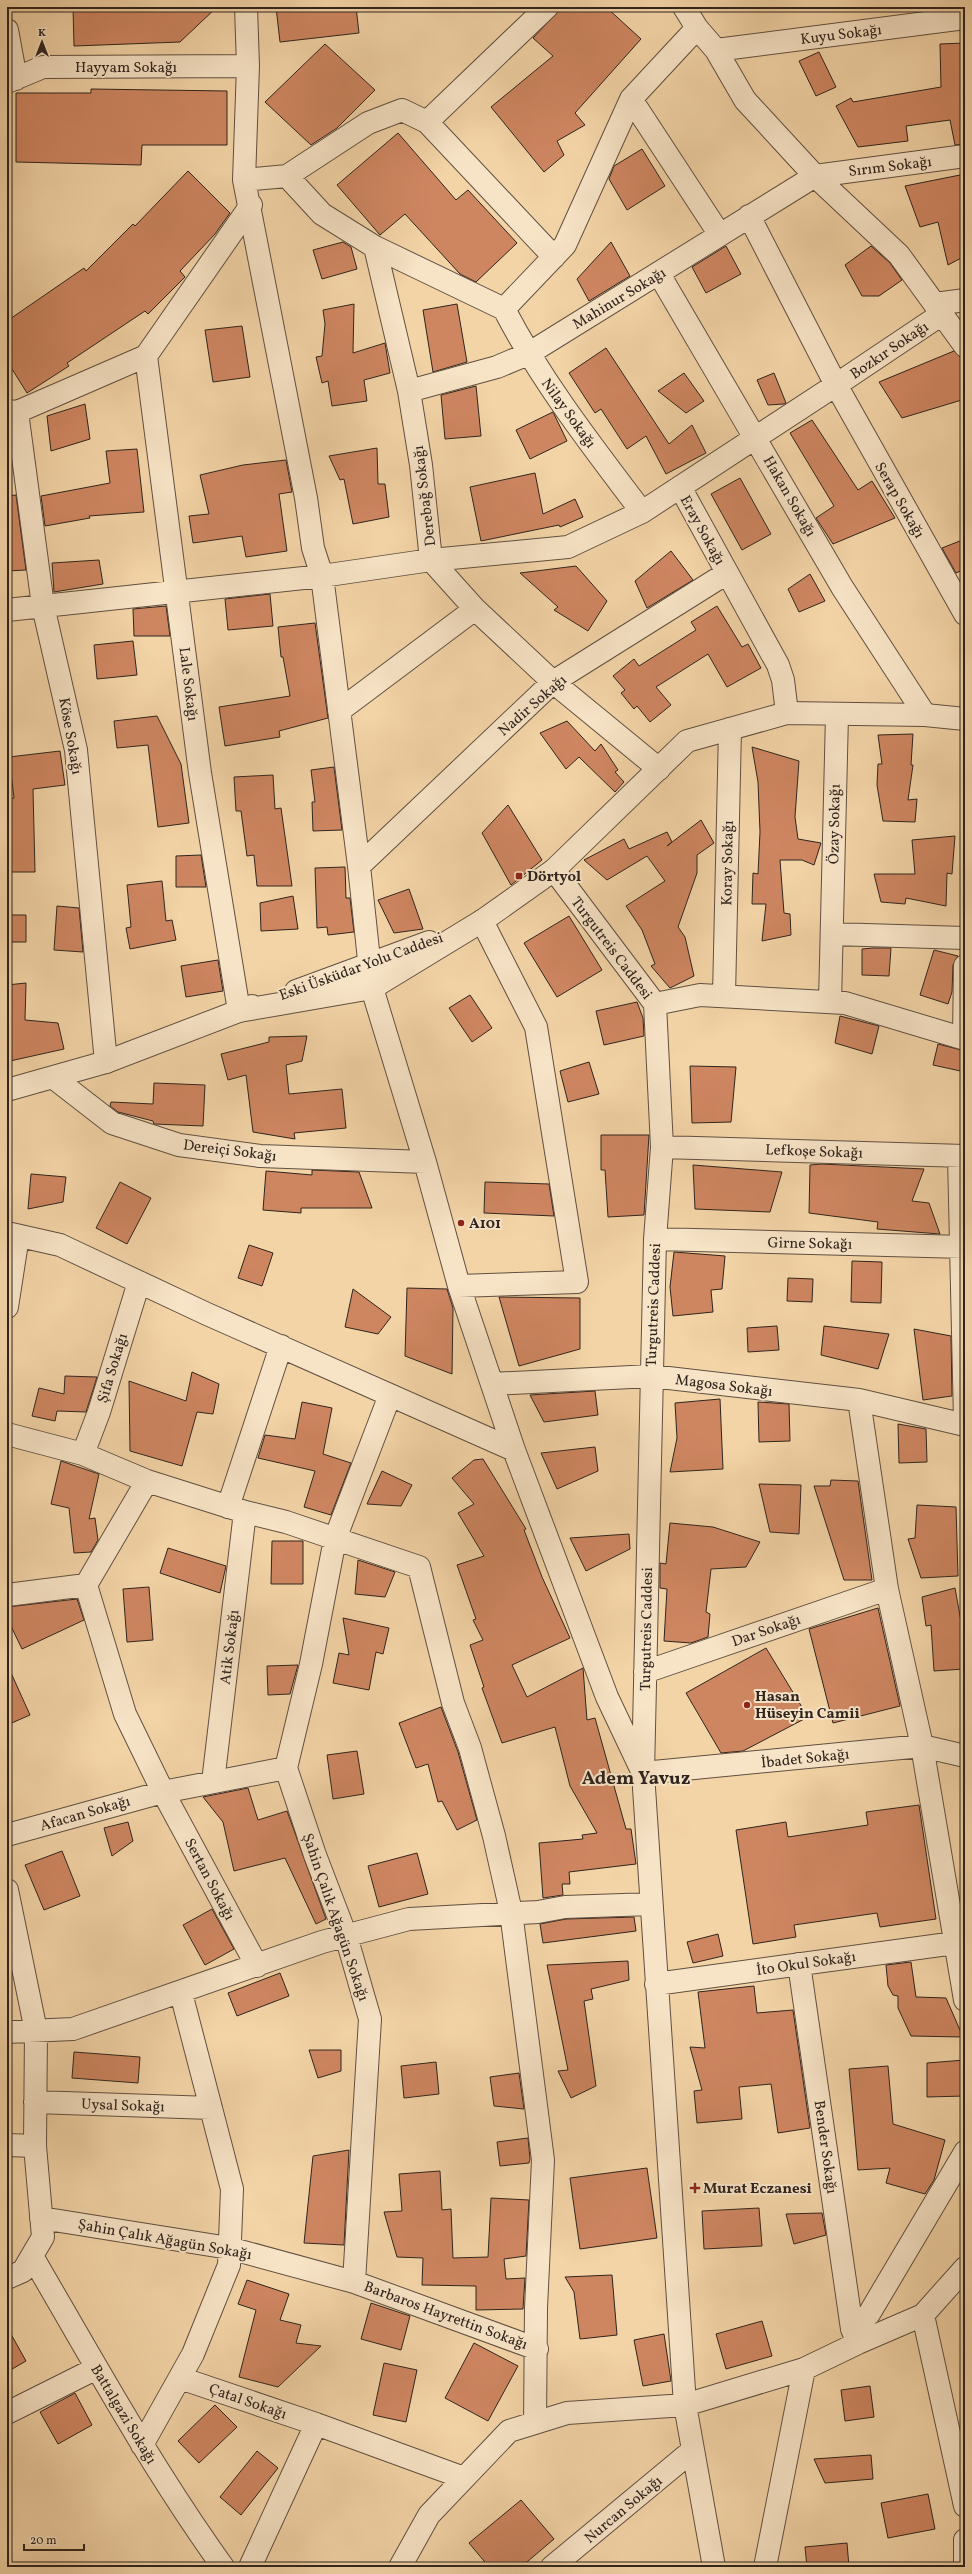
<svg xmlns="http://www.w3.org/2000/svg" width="972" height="2574" font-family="Vollkorn,serif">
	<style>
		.building { fill: #ce8661; stroke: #2f241e }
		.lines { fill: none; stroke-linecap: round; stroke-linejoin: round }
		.minor-casing { stroke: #605040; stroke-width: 24 }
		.tertiary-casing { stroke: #605040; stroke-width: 24 }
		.minor { stroke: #f7e3c6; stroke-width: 22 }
		.tertiary { stroke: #f7e3c6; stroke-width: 22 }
		.poi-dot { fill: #8f2418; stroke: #f7e3c6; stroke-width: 1.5 }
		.labels { text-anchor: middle; stroke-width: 4; stroke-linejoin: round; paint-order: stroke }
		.street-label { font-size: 15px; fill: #2f241e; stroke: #f7e3c6 }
		.poi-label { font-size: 15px; font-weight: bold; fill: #2f241e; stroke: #f7e3c6; text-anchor: start }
		.district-label { font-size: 19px; font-weight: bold; fill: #2f241e; stroke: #f7e3c6 }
	</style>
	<rect width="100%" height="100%" fill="#f3d4a7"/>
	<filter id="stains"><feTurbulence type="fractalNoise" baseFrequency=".005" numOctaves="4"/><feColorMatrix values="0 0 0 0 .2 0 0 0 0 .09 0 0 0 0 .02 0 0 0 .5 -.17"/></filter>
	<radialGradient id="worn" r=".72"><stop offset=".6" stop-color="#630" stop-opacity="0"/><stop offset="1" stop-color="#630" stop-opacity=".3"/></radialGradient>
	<path class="building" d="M73 7H217L180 42 74 46Z
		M276 7H356L359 33 280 42Z
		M562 7H606L641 39 575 113 585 125 557 141 564 155 544 172 491 107 553 56 533 38Z
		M965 43V144L955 145 950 120 906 126 908 141 858 147 836 106 851 98 853 102 941 87 940 44Z
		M325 44 375 90 337 128 311 145 265 102Z
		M819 52 836 87 816 96 799 61Z
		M91 89 227 91V145H142L141 165 16 162V93H91Z
		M398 133 456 200 468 190 517 243 476 282 460 274 405 214 380 235 337 185Z
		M642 149 665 186 627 210 609 179 614 166Z
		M188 171 230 213 215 234 180 271 185 277 148 314 145 311 67 363 69 366 27 393 7 361V321L84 268 86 271 133 224 135 226Z
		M965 174V256L948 265 938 222 920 227 905 186Z
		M343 242 351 247 357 269 322 279 313 250Z
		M611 242 630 276 589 301 577 279Z
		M726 246 741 274 706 293 692 267Z
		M871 246 890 263 902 280 879 296H862L845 265Z
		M354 304 353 353 385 343 390 373 364 380 367 401 332 406 328 381 322 383 316 357 322 356 325 324 323 310Z
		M457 304 467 362 433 372 423 310Z
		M242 326 250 377 213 382 205 330Z
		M606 348 669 444 692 425 706 453 666 474 646 436 627 449 601 409 595 413 569 373Z
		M954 351 960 357 965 358V399L902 418 879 382Z
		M684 373 704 401 686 413 658 391Z
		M774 373 786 403 784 404 768 405 757 380Z
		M476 386 481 436 445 439 441 395Z
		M85 404 90 439 51 451 47 416Z
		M553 412 567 441 530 459 516 430Z
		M812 420 858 490 872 481 895 518 833 544 816 518 834 506 790 433Z
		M377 448 378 484H385L389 517 353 524 344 479 340 480 329 456Z
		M137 449 144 512 89 516 90 518 45 526 41 496 110 483 106 451Z
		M286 460 292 492 279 494 287 551 246 557 242 536 193 543 189 516 209 514 200 475 243 465Z
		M535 473 543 514 575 499 583 517 560 527 559 525 481 541 470 487Z
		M740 478 771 534 742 550 711 494Z
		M16 495 26 570 7 571V496Z
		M965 539V569L956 573 942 548Z
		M671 551 693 580 647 608 635 581Z
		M99 560 103 584 54 592 52 563Z
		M576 566 607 601 588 631 554 610 558 607 520 573Z
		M810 574 825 601 799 612 788 589Z
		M270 594 273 626 228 630 225 599Z
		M166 606 170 636H134L133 609Z
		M717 606 742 647 748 644 761 668 727 687 708 654 656 687 671 705 650 722 637 706 634 709 621 693 625 690 613 676 634 659 639 666 696 630 691 622Z
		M315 623 328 718 279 731 280 737 225 746 219 707 290 696 283 657H281L278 627Z
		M133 641 137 675 97 679 94 645Z
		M157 716 181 764 189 823 158 827 148 745 117 748 114 721Z
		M567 721 595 751 601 744 618 770 615 772 624 782 615 792 579 757 566 769 540 733Z
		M913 734 911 765H913L908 800 917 799 915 822 883 821 877 785 878 764H882L878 735Z
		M752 747 799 761 795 817 798 839 821 843 814 865 802 860H780L784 913 790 914 791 935 762 941 766 904H752L753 873 758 874 760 832 758 782Z
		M60 751 65 785 33 789 35 872H7V799L14 798 9 757Z
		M334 767 342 830 313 831 312 802H315L311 770Z
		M273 775 275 809 281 808 292 886H257L254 855 247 856 241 811H236L234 777Z
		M508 805 542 860 511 885 482 833Z
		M701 820 714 843 697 855V873L678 927 685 937 694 976 670 988 651 966 655 964 642 930 626 906 665 881 647 856 607 880 584 860 624 839 629 849 667 832 672 842 667 846Z
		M955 836 952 874 947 873 946 906 906 898 905 904 881 902 874 874H915L912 840Z
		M201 855 206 887H176V856Z
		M345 867 346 898H350L354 932 328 935 327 927 317 928 315 868Z
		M162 881 166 921 172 920 176 940 130 949 126 928 131 927 127 885Z
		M409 889 423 929 394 933 378 900Z
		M293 896 298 929 261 931 260 903Z
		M57 906 79 908 83 952 54 950Z
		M7 915H26V942H7Z
		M569 916 602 970 557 997 524 943Z
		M873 948H891L889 976 862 975V949Z
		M934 950 958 956 953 965 952 992 948 1004 920 995Z
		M218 960 223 991 186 997 181 966Z
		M26 983 25 1020 58 1023 64 1049 10 1061 7 1048V985Z
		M470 995 492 1028 472 1042 449 1008Z
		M637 1002 643 1018 644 1036 604 1045 596 1011Z
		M840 1016 879 1026 872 1054 835 1043Z
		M307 1036 302 1061 286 1065 289 1094 342 1089 346 1128 294 1133 295 1139 253 1132 246 1075 228 1080 221 1054 269 1042V1037Z
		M938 1044 965 1051V1072L933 1065Z
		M589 1062 599 1094 568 1102 560 1071Z
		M690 1066 736 1067 731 1122 692 1123Z
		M154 1083 205 1085 203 1126 154 1124 153 1121 118 1112 110 1106 111 1102 153 1104Z
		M601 1135H649L644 1215 608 1217 605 1170H601Z
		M822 1164 924 1169 912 1201 929 1203 940 1234 877 1229 878 1222 809 1213 810 1165Z
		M693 1165 782 1172 770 1212 695 1209Z
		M312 1170 359 1172 372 1208H301V1213L263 1210 266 1171 312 1175Z
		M31 1174 66 1177 63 1202 28 1209Z
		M120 1182 151 1198 127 1244 96 1228Z
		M485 1182 549 1184 554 1216 484 1213Z
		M249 1245 273 1253 262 1286 238 1278Z
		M674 1252 725 1256 722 1289 711 1290 713 1312 673 1316 670 1287Z
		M852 1261 882 1262 881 1303 851 1302Z
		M788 1278 813 1279 812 1302 787 1301Z
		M407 1288 447 1289 453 1308 452 1374 405 1356Z
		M353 1289 391 1317 378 1334 345 1327Z
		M499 1297 580 1298V1349L519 1366Z
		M777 1326 779 1350 748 1352 747 1328Z
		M824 1326 889 1334 878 1369 821 1355Z
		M914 1329 951 1336 952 1396 923 1400Z
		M192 1372 219 1384 213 1414 197 1412 182 1466 130 1451 129 1381 186 1401Z
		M65 1376 97 1377 86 1412 57 1411 55 1421 32 1416 39 1388 64 1394Z
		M595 1391 598 1415 544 1422 530 1395Z
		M720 1399 723 1469 670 1472 677 1438 675 1403Z
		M302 1402 332 1408 323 1454 351 1463 331 1515 304 1507 315 1471 258 1458 265 1435 295 1439Z
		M758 1402 789 1404 790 1441 759 1442Z
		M898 1424 926 1429 927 1462 899 1463Z
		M595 1447 598 1471 557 1489 541 1453Z
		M483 1459 526 1529 524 1530 542 1577 570 1638 512 1665 527 1697 583 1668 587 1720 595 1718 626 1829H631L636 1864 569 1872 570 1884H562L563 1895 543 1898 539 1843 583 1839 582 1835 597 1833 570 1786 555 1727 502 1743 482 1688 484 1687 470 1645 483 1640 473 1620 476 1619 457 1565 484 1556 458 1513 474 1504 452 1478 474 1460Z
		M61 1461 99 1474 89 1519 95 1518 98 1540 91 1552 74 1553 69 1508 51 1504Z
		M382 1471 412 1485 401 1506 367 1504Z
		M831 1480 858 1481 872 1580H844L814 1486H830Z
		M759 1484 801 1485 799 1534 770 1532Z
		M917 1505 956 1507 958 1576 921 1578 908 1539 915 1538Z
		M670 1523 713 1527 760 1542 746 1567 711 1569 706 1612 710 1614 708 1637 691 1643 664 1641 667 1589 660 1588V1563L666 1564Z
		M629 1534 630 1549 586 1571 570 1538Z
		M272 1541H303V1584H271Z
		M168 1548 226 1566 220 1593 160 1573Z
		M358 1560 395 1572 385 1597 355 1594Z
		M149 1587 153 1640 127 1642 123 1589Z
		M955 1588 962 1627 964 1669 934 1671 931 1625 926 1626 922 1597Z
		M77 1599 84 1620 22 1649 7 1618V1607Z
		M878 1608 900 1706 833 1723 809 1629Z
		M343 1618 389 1628 383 1654 376 1652 369 1690 333 1683 339 1653 349 1655Z
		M766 1648 808 1717 743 1751 721 1753 686 1693Z
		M7 1664 30 1715 7 1725Z
		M298 1665 290 1694 268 1695 267 1666Z
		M441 1707 458 1752 477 1820 457 1830 442 1801 438 1802 428 1764 416 1768 399 1723Z
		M357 1751 364 1794 333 1799 327 1755Z
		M248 1788 258 1820 287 1811 326 1919 316 1924 285 1858 234 1871 223 1822 203 1797Z
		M919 1805 936 1919 880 1927 877 1913 794 1925 796 1937 753 1944 736 1830 786 1822 788 1837 868 1825 866 1812Z
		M128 1822 133 1841 112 1856 104 1828Z
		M62 1851 80 1896 44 1910 25 1865Z
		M417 1853 428 1894 379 1907 368 1866Z
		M212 1909 234 1949 205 1965 183 1925Z
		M634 1917 636 1931 543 1943 540 1924 566 1919Z
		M718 1934 723 1956 693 1963 687 1942Z
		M628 1961 629 1980 591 1989 593 1999 584 2001 596 2086 571 2098 558 2071 568 2070 547 1965Z
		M911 1962 916 1997 946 1998 963 2037 911 2036 898 2008V1996L893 1995 888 1986 886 1965Z
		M280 1973 289 1996 237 2016 228 1993Z
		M754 1986 757 2013 793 2010 810 2128 778 2133 771 2084 739 2087 742 2119 697 2123 694 2091 702 2090 690 2047 705 2048 698 1992Z
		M309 2050H341V2071L318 2078Z
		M74 2052 140 2057 138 2083 72 2078Z
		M965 2060V2096L927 2097V2063Z
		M436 2062 439 2094 404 2098 401 2066Z
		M888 2066 893 2124 945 2140 934 2180 925 2194 886 2183 890 2168 858 2170 849 2069Z
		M519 2073 524 2109 494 2106 490 2077Z
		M528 2138 530 2159 529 2163 500 2166 497 2142Z
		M349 2150 344 2245 304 2243 313 2156Z
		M647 2168 657 2238 580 2249 570 2178Z
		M440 2171 442 2210 451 2209 453 2258 488 2257 491 2198 529 2200 526 2256 504 2259 506 2279 525 2278 523 2309 476 2310V2286L422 2285 423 2258 397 2257 384 2212 402 2211 399 2174Z
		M759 2208 762 2246 704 2249 702 2211Z
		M822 2213 826 2235 794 2244 786 2214Z
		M612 2275 617 2335 580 2339 574 2292 565 2277Z
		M247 2280 289 2294 280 2320 301 2325 296 2343 321 2346 278 2387 239 2377 256 2310 238 2304Z
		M371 2303 410 2316 401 2350 361 2339Z
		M762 2321 772 2356 726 2369 716 2334Z
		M7 2327 26 2361 7 2372Z
		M664 2334 671 2381 643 2386 634 2340Z
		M474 2343 518 2366 488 2421 445 2398Z
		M384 2363 417 2370 406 2422 373 2415Z
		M870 2386 874 2417 845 2421 841 2390Z
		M75 2393 92 2425 58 2444 40 2412Z
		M215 2405 237 2427 199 2463 178 2441Z
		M257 2451 278 2468 241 2515 220 2497Z
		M871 2455 873 2479 825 2483 814 2459Z
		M928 2494 935 2529 888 2538 881 2503Z
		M521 2500 554 2539 521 2567H489L469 2543Z
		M847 2543 849 2567H807L805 2547Z"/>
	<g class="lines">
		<g class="minor-casing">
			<path id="minor" d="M246 7 248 66 244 180 306 498 313 548 322 576 359 866 372 988 425 1162 459 1286 514 1450 607 1697 643 1773 685 2405 714 2567
				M547 7 427 122 554 257
				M684 7 697 28 716 50 745 100 815 176 899 255 965 346
				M7 30 16 79
				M716 50 965 18
				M7 82 43 67 248 66
				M631 99 720 235
				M287 176 368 123 402 110 427 122
				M244 180 287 176 322 214 375 247 504 309 565 245 631 99 697 28
				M375 247 409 391 421 465 431 560 475 609 553 682 659 769
				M659 274 842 587 925 715
				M935 304 965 300
				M504 309C542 382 592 446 642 512
				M942 314 836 385 965 614
				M146 356 200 773 239 1011
				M409 391 497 367 528 354 815 176 965 156
				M7 411 17 412 146 356 251 205
				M17 412 43 606 76 750 106 1062
				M680 487 778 665 783 680 787 713
				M7 610 322 576 431 560 568 547 642 512 836 385 749 216
				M339 711 475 609
				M359 866 553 682 727 573
				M554 870 655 1004 662 1147 655 1239 643 1773 922 1746 965 1756
				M832 934 965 938
				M724 996 730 729
				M830 1002 837 715
				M655 1004 700 995 845 1003 965 1039
				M964 1038 965 966
				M54 1078 112 1123 179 1145 260 1156 425 1162
				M662 1147 965 1156
				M959 1156 965 1420
				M7 1233 60 1245 207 1314 514 1450
				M655 1239 965 1247
				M459 1286 577 1282 536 1027 482 921
				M7 1307 18 1236
				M492 1384 651 1376 859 1400
				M965 1425 859 1400 887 1589 922 1746 965 2000
				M7 1434 83 1454 147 1481 245 1512 286 1522 419 1567 453 1703 470 1748 494 1836 511 1912 543 2160 536 2308 535 2423
				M83 1454 99 1412 139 1282
				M228 1507 281 1346
				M86 1585 125 1714 163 1792 286 1768
				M7 1595 86 1585 147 1481
				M645 1672 887 1589
				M213 1782 245 1512
				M7 1835 163 1792 257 1966
				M7 1890 36 2031 35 2146 7 2145
				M799 1964 852 2329
				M656 1984 955 1943
				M7 2032 73 2029 322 1942 409 1919 538 1912 565 1907 651 1904
				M35 2102 211 2108
				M41 2218 229 2248 354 2282 370 2019 346 1936 315 1855 286 1768 311 1664 335 1539 390 1395
				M32 2256C93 2361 152 2468 223 2567
				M7 2278 23 2271 43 2237 35 2146
				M354 2282 537 2349
				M923 2315 965 2506
				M858 2343 923 2315 965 2268
				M180 2378 316 2424
				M7 2413 97 2368
				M142 2445 193 2354 229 2265 232 2189 181 1993
				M250 2567 316 2424 464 2478
				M400 2567 429 2515 509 2431 567 2413 685 2405 804 2369 858 2343 852 2329 869 2314 965 2152
				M552 2567 693 2450
				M765 2567 804 2369
				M965 2567V2540"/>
		</g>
		<g class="tertiary-casing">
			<path id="tertiary" d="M296 991 429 942
				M239 1011 372 988 482 921 554 870 687 741 787 713 925 715 965 719
				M7 1090 106 1062 252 1006"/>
		</g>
		<use href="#minor" class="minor"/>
		<use href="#tertiary" class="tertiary"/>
	</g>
	<g class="poi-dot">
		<rect x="515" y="872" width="8" height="8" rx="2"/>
		<circle cx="461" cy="1223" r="4"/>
		<circle cx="747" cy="1705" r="4"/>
		<path d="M693 2182h4v4h4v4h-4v4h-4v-4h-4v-4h4z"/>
	</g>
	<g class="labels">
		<g class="street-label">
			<text transform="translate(841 34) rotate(-7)" y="5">Kuyu Sokağı</text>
			<text x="126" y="72">Hayyam Sokağı</text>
			<text transform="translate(890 166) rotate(-7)" y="5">Sırım Sokağı</text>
			<text transform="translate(619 298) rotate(-31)" y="5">Mahinur Sokağı</text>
			<text transform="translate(889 350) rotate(-34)" y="5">Bozkır Sokağı</text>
			<text transform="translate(569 413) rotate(54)" y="5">Nilay Sokağı</text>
			<text transform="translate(424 496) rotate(-97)" y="5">Derebağ Sokağı</text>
			<text transform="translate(790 496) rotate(60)" y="5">Hakan Sokağı</text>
			<text transform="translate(900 500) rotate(60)" y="5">Serap Sokağı</text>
			<text transform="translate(703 530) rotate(61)" y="5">Eray Sokağı</text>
			<text transform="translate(189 684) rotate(83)" y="5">Lale Sokağı</text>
			<text transform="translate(532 705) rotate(-41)" y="5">Nadir Sokağı</text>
			<text transform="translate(71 736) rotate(80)" y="5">Köse Sokağı</text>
			<text transform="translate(834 824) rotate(-89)" y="5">Özay Sokağı</text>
			<text transform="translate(727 863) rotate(-89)" y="5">Koray Sokağı</text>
			<text transform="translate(612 948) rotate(53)" y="5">Turgutreis Caddesi</text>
			<text transform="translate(361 966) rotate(-20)" y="5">Eski Üsküdar Yolu Caddesi</text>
			<text transform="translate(230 1150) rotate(7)" y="5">Dereiçi Sokağı</text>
			<text transform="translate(814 1151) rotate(2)" y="5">Lefkoşe Sokağı</text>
			<text transform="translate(810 1243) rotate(1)" y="5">Girne Sokağı</text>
			<text transform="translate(653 1305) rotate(-88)" y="5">Turgutreis Caddesi</text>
			<text transform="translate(112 1368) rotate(-73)" y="5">Şifa Sokağı</text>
			<text transform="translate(724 1385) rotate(7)" y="5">Magosa Sokağı</text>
			<text transform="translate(646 1629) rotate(-89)" y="5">Turgutreis Caddesi</text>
			<text transform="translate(766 1630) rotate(-19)" y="5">Dar Sokağı</text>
			<text transform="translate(229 1647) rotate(-83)" y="5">Atik Sokağı</text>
			<text transform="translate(805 1758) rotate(-6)" y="5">İbadet Sokağı</text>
			<text transform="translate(85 1813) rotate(-16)" y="5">Afacan Sokağı</text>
			<text transform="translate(210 1879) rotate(62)" y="5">Sertan Sokağı</text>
			<text transform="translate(336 1917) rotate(71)" y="5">Şahin Çalık Ağagün Sokağı</text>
			<text transform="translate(806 1963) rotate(-8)" y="5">İto Okul Sokağı</text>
			<text transform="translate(123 2105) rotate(2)" y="5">Uysal Sokağı</text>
			<text transform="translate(826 2147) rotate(82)" y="5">Bender Sokağı</text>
			<text transform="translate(165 2239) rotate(10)" y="5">Şahin Çalık Ağagün Sokağı</text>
			<text transform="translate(446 2315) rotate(20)" y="5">Barbaros Hayrettin Sokağı</text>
			<text transform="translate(248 2401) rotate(19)" y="5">Çatal Sokağı</text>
			<text transform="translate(124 2414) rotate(59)" y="5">Battalgazi Sokağı</text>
			<text transform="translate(623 2509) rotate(-40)" y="5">Nurcan Sokağı</text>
		</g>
		<g class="poi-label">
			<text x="527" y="881">Dörtyol</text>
			<text x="469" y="1228">A101</text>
			<text x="755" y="1701">Hasan<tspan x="755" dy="17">Hüseyin Camii</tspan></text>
			<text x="703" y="2193">Murat Eczanesi</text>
		</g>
		<g class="district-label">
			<text x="636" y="1784">Adem Yavuz</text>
		</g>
	</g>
	<rect width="972" height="2574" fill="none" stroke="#f3d4a7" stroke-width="24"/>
	<rect x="8" y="8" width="956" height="2558" fill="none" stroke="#2f241e" stroke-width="2"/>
	<rect x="12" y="12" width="948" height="2550" fill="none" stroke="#2f241e"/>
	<g transform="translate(42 42)" stroke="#f7e3c6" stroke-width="3" paint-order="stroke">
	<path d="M0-3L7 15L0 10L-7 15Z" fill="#2f241e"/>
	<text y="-6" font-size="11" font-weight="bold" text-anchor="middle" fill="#2f241e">K</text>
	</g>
	<path d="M24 2544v6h60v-6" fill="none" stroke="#2f241e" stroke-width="2"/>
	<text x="30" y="2544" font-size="12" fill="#2f241e" stroke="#f7e3c6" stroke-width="3" paint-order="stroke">20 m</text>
	<rect width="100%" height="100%" filter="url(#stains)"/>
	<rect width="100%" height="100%" fill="url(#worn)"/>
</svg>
